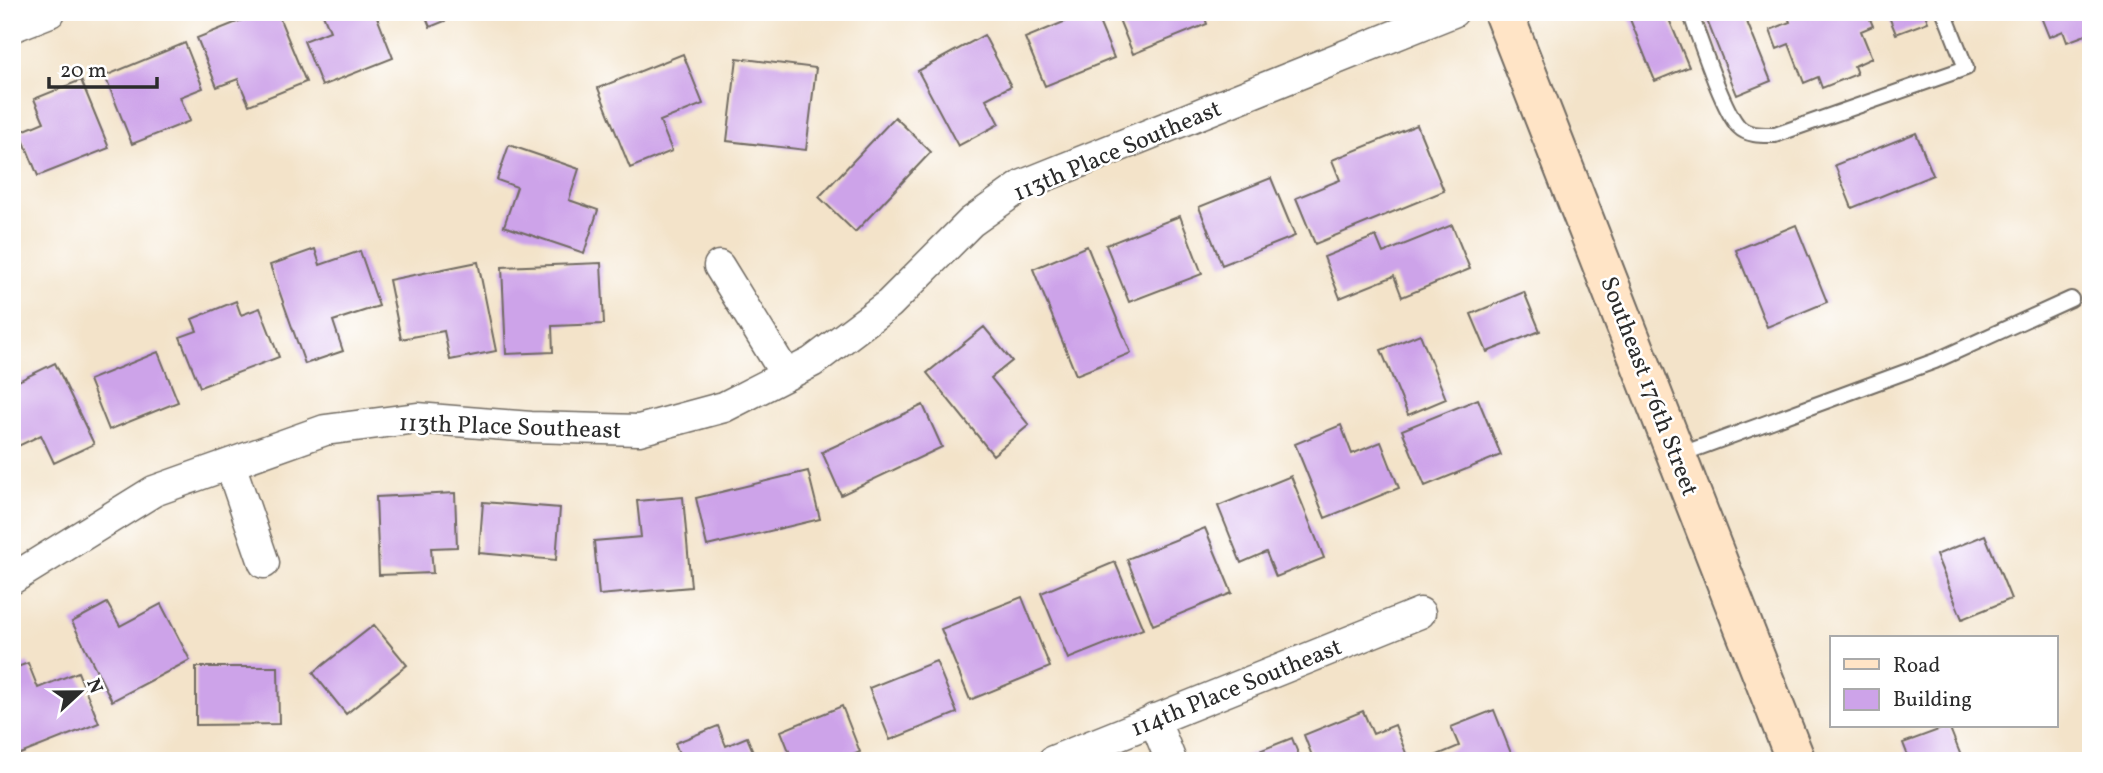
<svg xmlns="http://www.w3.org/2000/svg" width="2103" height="773" font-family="Vollkorn,serif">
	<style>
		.building { fill: #cda3e9 }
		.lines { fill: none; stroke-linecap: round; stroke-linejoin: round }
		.service-casing { stroke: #716b62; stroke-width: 18 }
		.minor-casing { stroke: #716b62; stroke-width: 33 }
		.secondary-casing { stroke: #716b62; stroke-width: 42 }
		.service { stroke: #fff; stroke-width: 14 }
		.minor { stroke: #fff; stroke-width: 30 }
		.secondary { stroke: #ffe4c6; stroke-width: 38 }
		.labels { text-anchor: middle; stroke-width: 5; stroke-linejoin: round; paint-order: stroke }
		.street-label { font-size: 24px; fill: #2b2b2b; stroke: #fff }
	</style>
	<rect width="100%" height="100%" fill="#fff"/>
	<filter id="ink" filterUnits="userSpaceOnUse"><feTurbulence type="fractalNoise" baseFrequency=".0143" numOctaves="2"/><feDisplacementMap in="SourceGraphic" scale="14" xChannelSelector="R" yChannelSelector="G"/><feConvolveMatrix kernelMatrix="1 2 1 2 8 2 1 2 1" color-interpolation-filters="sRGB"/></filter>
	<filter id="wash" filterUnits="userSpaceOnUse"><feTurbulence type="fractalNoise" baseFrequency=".00686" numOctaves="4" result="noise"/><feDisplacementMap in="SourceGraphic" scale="28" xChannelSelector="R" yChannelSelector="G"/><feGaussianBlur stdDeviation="1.57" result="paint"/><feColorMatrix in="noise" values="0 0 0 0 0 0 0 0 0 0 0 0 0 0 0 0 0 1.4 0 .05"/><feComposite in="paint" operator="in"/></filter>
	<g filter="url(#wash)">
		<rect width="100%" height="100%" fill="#f3e3c9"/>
		<g id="blocks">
			<path class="building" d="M262 12H277L306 82 249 105 238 79 217 87 197 38Z
				M322 12H375L393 58 322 86 304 41 330 31Z
				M424 12H467L430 27Z
				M1088 12H1095L1114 58 1045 86 1025 38Z
				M1116 12H1203L1207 24 1133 54Z
				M1627 12H1666L1689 67 1655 81Z
				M1743 12 1771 81 1737 95 1704 13Z
				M1786 12H1867L1873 26 1861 31 1872 58 1854 66 1857 74 1822 88 1818 77 1804 83 1789 44 1777 49 1770 30 1790 22Z
				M1887 12H1924L1928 22 1896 34Z
				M2039 12H2091V33L2067 42 2063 31 2049 37Z
				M984 35 1011 86 986 99 999 124 958 146 918 71Z
				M185 43 203 88 180 97 190 121 132 144 105 76Z
				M683 54 703 104 660 121 672 151 630 168 598 88Z
				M737 58 816 68 806 150 727 141Z
				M81 80 109 148 38 176 20 132 44 122 34 99Z
				M895 117 931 152 855 232 819 197Z
				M1417 125 1444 191 1315 244 1296 198 1340 180 1332 160Z
				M1916 133 1933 175 1852 208 1835 165Z
				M509 145 579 169 569 200 598 210 584 253 504 226 517 187 497 180Z
				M1271 178 1295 236 1222 265 1199 207Z
				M1180 216 1202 274 1129 302 1106 245Z
				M1452 225 1470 269 1402 297 1394 276 1340 298 1324 257 1376 236 1383 253Z
				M1796 225 1827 302 1767 327 1736 250Z
				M1087 246 1131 353 1076 375 1033 269Z
				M315 249 320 265 360 251 379 306 333 321 343 351 305 364 270 265Z
				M478 262 496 351 450 360 444 331 401 339 389 280Z
				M601 263 604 324 552 326 553 352 506 354 502 267Z
				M1524 292 1540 331 1487 352 1471 314Z
				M236 301 241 315 260 308 279 357 200 387 180 337 197 331 192 319Z
				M984 327 1012 361 991 378 1029 425 993 455 927 373Z
				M1420 334 1446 399 1408 415 1381 350Z
				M158 352 178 402 109 430 89 380Z
				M55 363 94 444 54 463 41 435 12 449V384Z
				M1478 399 1501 455 1425 486 1402 430Z
				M923 405 942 447 841 495 822 452Z
				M1341 425 1352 454 1381 442 1399 488 1325 518 1295 444Z
				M808 471 820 519 707 546 696 498Z
				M1291 476 1324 558 1276 577 1266 552 1241 563 1218 506Z
				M455 493 457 547 431 548 433 573 379 575 376 497Z
				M683 497 691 587 599 595 594 541 641 537 637 501Z
				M483 502 560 508 556 560 479 553Z
				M1205 528 1232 593 1153 625 1127 559Z
				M1985 535 2011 599 1962 619 1936 555Z
				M1115 562 1143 629 1068 659 1041 593Z
				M1022 597 1050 667 970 700 941 629Z
				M107 603 120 626 161 604 190 660 112 701 72 622Z
				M374 625 407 665 346 714 313 673Z
				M936 661 957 713 890 740 869 688Z
				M28 663 38 688 78 672 99 723 18 755 12 742V669Z
				M196 667H278L279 724 196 725Z
				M842 706 860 752 839 761H793L781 731Z
				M1494 710 1514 761H1437L1435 756 1459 746 1451 727Z
				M1363 711 1373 734 1395 725 1409 761H1314L1304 735Z
				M718 726 726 746 747 737 757 761H682L675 743Z
				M1949 726 1963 761H1910L1903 743Z
				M1292 738 1301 761H1234Z"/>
		</g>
	</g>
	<g filter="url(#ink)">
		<use href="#blocks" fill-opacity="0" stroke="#716b62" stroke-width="2"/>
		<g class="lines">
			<g class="service-casing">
				<path id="service" d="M1690 12C1699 37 1723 111 1739 127 1748 136 1763 135 1775 135L1966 68 1944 12
					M1679 455 1935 361 2071 299"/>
			</g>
			<g class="minor-casing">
				<path id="minor" d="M12 27 50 12
					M719 266 786 375
					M230 464 264 563
					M12 579 154 491 325 430 417 418 531 427 639 430 724 407 812 362 889 304 971 222 1023 185 1453 12
					M1154 719 1171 761
					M1053 761 1420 613"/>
			</g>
			<g class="secondary-casing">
				<path id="secondary" d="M1503 12 1796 761"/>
			</g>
			<use href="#service" class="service"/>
			<use href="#minor" class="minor"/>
			<use href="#secondary" class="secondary"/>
		</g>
	</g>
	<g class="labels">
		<g class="street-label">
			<text transform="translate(1117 150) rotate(-23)" y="8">113th Place Southeast</text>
			<text transform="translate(1650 386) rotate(69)" y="8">Southeast 176th Street</text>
			<text transform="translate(510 426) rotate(2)" y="8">113th Place Southeast</text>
			<text transform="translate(1236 687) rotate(-22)" y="8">114th Place Southeast</text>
		</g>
	</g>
	<rect width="2103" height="773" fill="none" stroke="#fff" stroke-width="42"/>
	<rect x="1830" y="636" width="228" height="91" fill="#ffffff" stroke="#aaaaaa" stroke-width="2"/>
	<rect x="1844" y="659" width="35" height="10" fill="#ffe4c6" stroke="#aaaaaa" stroke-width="2"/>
	<text x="1893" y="672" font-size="21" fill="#2b2b2b">Road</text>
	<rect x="1844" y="689" width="35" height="21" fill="#cda3e9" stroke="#aaaaaa" stroke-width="2"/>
	<text x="1893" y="706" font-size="21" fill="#2b2b2b">Building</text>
	<g transform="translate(80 692) rotate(68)" stroke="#ffffff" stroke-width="5" paint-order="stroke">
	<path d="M0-5L12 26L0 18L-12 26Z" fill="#2b2b2b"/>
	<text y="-10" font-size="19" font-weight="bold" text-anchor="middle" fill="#2b2b2b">N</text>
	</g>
	<path d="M49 77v10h108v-10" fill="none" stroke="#2b2b2b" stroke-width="3.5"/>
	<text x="60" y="77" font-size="21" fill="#2b2b2b" stroke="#ffffff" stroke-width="5" paint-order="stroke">20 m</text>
</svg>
